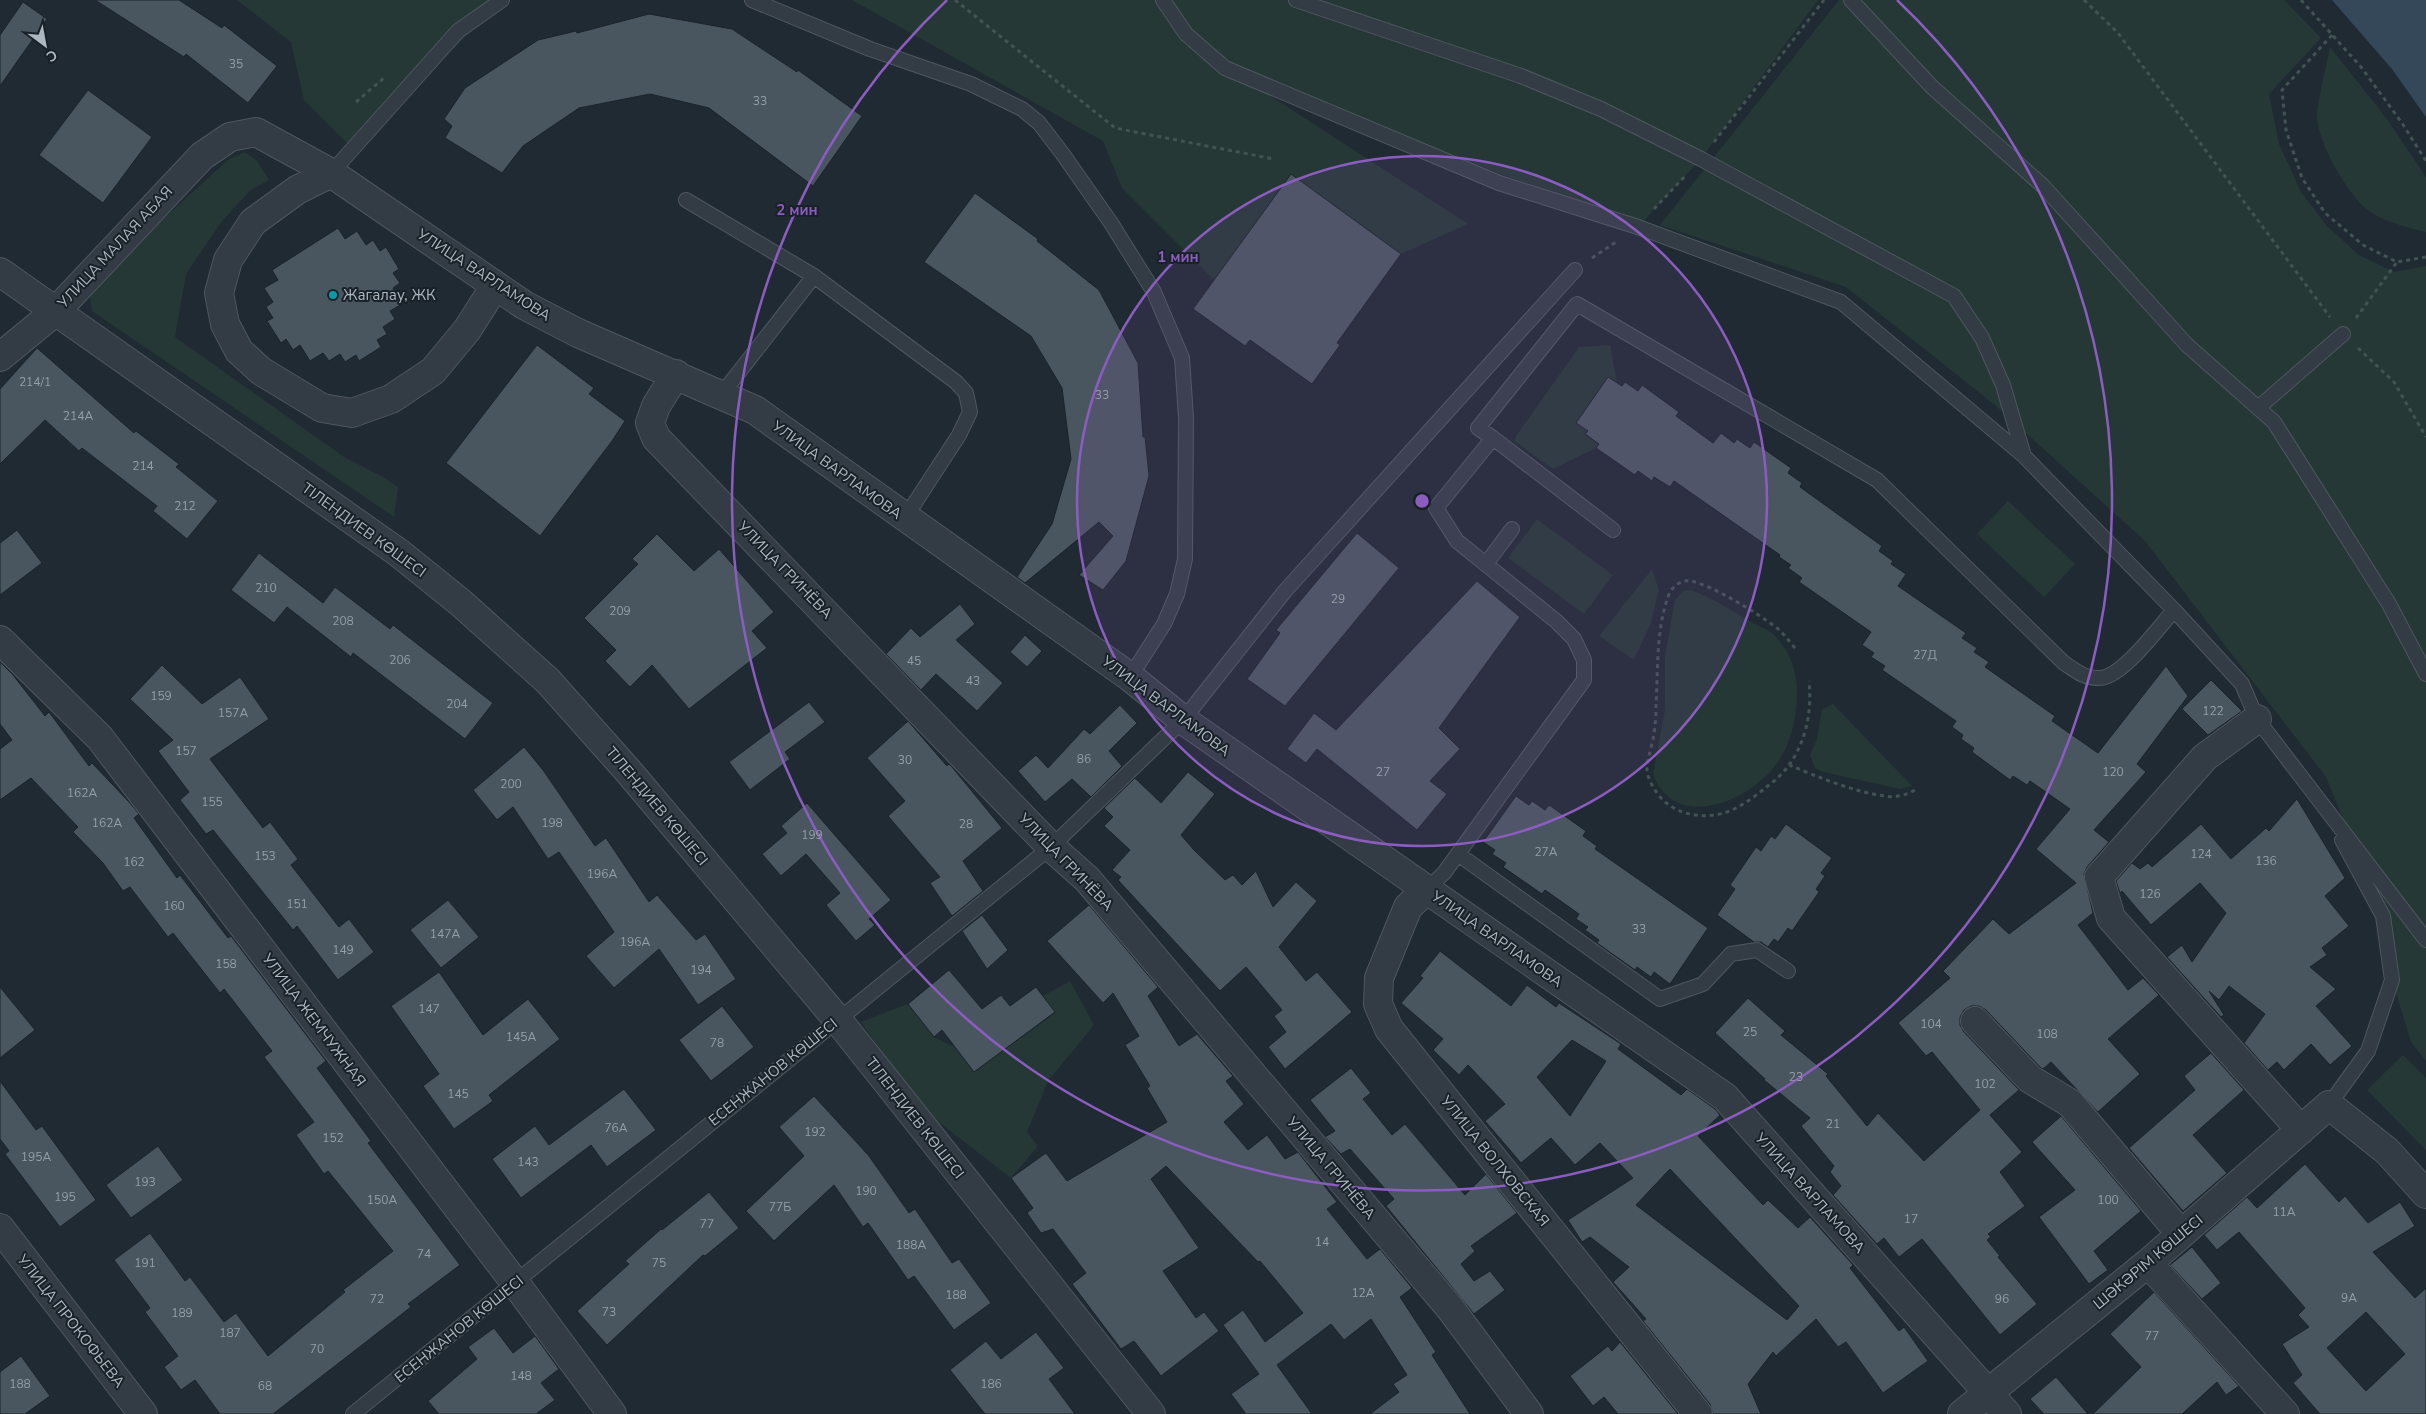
<svg xmlns="http://www.w3.org/2000/svg" width="2426" height="1414" font-family="'Nunito Sans',sans-serif">
	<style>
		.green { fill: #253836 }
		.water { fill: #354859 }
		.building { fill: #49555f; stroke: #1b232a; fill-rule: evenodd }
		.lines { fill: none; stroke-linecap: round; stroke-linejoin: round }
		.service-casing { stroke: #4e575f; stroke-width: 16 }
		.minor-casing { stroke: #4e575f; stroke-width: 30 }
		.tertiary-casing { stroke: #4e575f; stroke-width: 30 }
		.path { stroke: #425353; stroke-width: 3; stroke-dasharray: 4 4; stroke-linecap: butt }
		.service { stroke: #333c44; stroke-width: 14 }
		.minor { stroke: #333c44; stroke-width: 28 }
		.tertiary { stroke: #333c44; stroke-width: 28 }
		.ring { fill: none; stroke: #8c5dc0; stroke-width: 2.5 }
		.culture-dot { fill: #0f9aa8; stroke: #192128; stroke-width: 2 }
		.labels { text-anchor: middle; stroke-width: 4; stroke-linejoin: round; paint-order: stroke }
		.number-label { font-size: 12px; fill: #949ea8 }
		.street-label { font-size: 15px; fill: #adb7c1; stroke: #192128 }
		.poi-label { font-size: 15px; fill: #adb7c1; stroke: #192128; text-anchor: start }
		.centre { fill: #8c5dc0; stroke: #192128; stroke-width: 2.5 }
		.ring-label { font-size: 15px; text-anchor: middle; font-weight: bold; fill: #8c5dc0; stroke: #192128; stroke-width: 4; stroke-linejoin: round; paint-order: stroke }
	</style>
	<rect width="100%" height="100%" fill="#202a33"/>
	<path class="green" d="M237 0H502L353 149 304 100 291 42Z
		M852 0H1818L1701 159 1638 227 1229 69 1468 224 1401 254 1214 280 1122 188 1103 141Z
		M1839 0H2284L2321 38 2269 94 2279 144 2301 192 2327 226 2359 255 2394 272 2426 266V1061L2411 1042 2392 980 2383 916 2326 777 2145 541 1995 405 1846 287 1660 225Z
		M2330 47 2387 119 2426 177V232C2409 228 2382 221 2369 211 2347 194 2320 146 2317 119 2316 105 2327 64 2330 47Z
		M245 152 257 161 269 180 251 190 222 221 186 274 175 337 344 457 383 477 398 487 394 517 92 311 89 294 93 283 229 159Z
		M1610 345 1617 382 1608 377 1576 423 1588 431 1585 435 1599 444 1596 448 1553 469 1514 441 1516 436 1579 347Z
		M2008 501 2075 564 2044 597 1977 534Z
		M1537 519 1613 575 1584 614 1508 558Z
		M1652 569 1659 590 1651 623 1634 660 1599 636Z
		M1691 590C1713 598 1734 612 1755 624 1761 627 1769 630 1774 635 1791 652 1798 674 1797 697 1796 724 1789 751 1771 771 1741 804 1674 830 1653 774L1665 710V656L1675 600 1683 591Z
		M1833 704 1912 786 1900 789 1823 772 1815 768 1810 755 1817 739 1822 709Z
		M1070 981 1094 1025 1048 1081 1027 1132 1038 1146 1011 1178 922 1109 861 1022 908 1004 934 1037 955 1047 974 1072 1055 1013 1043 996Z
		M2403 1055 2426 1078V1150L2367 1090Z"/>
	<path class="water" d="M2332 0H2426V117L2392 69Z"/>
	<path class="building" d="M95 0H179L222 28 224 25 277 66 248 103 186 54 184 57Z
		M23 2 47 19 0 86V35Z
		M649 14 732 29 797 72 798 70 862 116 813 186 709 108 650 94 579 108 523 146 502 173 445 138 452 126 444 119 465 88 538 40 576 31 577 33Z
		M88 90 152 137 103 203 39 155Z
		M1291 174 1401 254 1337 343 1340 345 1312 384 1250 340 1245 346 1193 309Z
		M975 193 1038 239 1037 241 1099 290 1138 363 1143 437H1145L1149 476 1126 561 1103 590 1079 575 1113 536 1099 522 1025 583 1017 577 1052 524 1071 459 1062 388 1031 336 924 262Z
		M338 228 345 239 357 231 366 245 373 240 380 251 386 247 399 269 393 273 400 283 393 288 402 304 390 311 395 319 383 327 387 334 377 340 381 347 359 361 356 355 345 362 340 354 329 361 323 353 310 361 300 345 293 350 286 339 281 343 267 321 273 318 266 307 273 302 264 288 278 280 272 270Z
		M537 345 594 388 589 394 625 421 612 441 540 536 446 463Z
		M37 348 134 433 136 431 179 464 176 467 218 501 187 539 153 511 157 506 82 448 79 451 45 420 0 464V389Z
		M1608 377 1622 386 1625 382 1638 391 1642 385 1679 412 1676 416 1713 443 1721 433 1734 443 1737 439 1750 448 1754 442 1791 468 1788 473 1802 483 1800 487 1882 546 1879 551 1893 561 1891 564 1906 574 1898 586 1966 633 1962 638 1977 648 1974 652 1989 662 1985 667 2055 716 2052 721 2098 753 2166 666 2188 696 2137 764 2146 772 2094 830 2109 842 2087 867 2084 874 2093 913 2078 925 2128 990 2143 978 2159 995 2108 1039 2140 1074 2098 1112 2051 1062 2043 1069 2040 1067 1986 1010 1979 1006H1971L1964 1010 1960 1017V1025L1964 1032 2019 1090 1990 1115 2022 1152 2000 1172 2025 1206 1988 1234 1991 1237 1987 1240 2000 1256 1998 1257 2037 1304 2000 1335 1922 1239 1899 1257 1884 1238 1877 1244 1833 1195 1841 1186 1830 1172 1834 1166 1801 1126 1810 1118 1764 1080 1765 1079 1715 1033 1748 998 1785 1031 1781 1035 1828 1074 1826 1076 1867 1126 1878 1113 1924 1161 1980 1110 1932 1052 1926 1056 1898 1023 1950 978 1943 971 1993 919 2009 934 2076 883 2036 849 2070 809 2030 781 2027 785 2013 776 2010 780 1972 752 1974 748 1961 739 1963 735 1952 727 1956 721 1882 670 1885 666 1871 657 1874 653 1862 645 1871 632 1799 582 1802 578 1788 568 1791 565 1779 557 1780 555 1674 481 1670 487 1654 477 1652 481 1638 471 1635 475 1596 448 1599 444 1585 434 1588 431 1576 423Z
		M17 530 42 563 0 595V543Z
		M1357 533 1399 568 1285 706 1247 679 1280 633 1276 630Z
		M657 534 694 571 719 549 774 612 752 631 767 648 689 709 652 665 630 687 605 661 616 650 584 618 638 564 632 559Z
		M259 553 323 603 335 587 390 629 393 625 493 703 465 739 353 653 351 657 287 607 274 623 231 590Z
		M1477 581 1520 617 1439 728 1460 749 1430 781 1447 794 1417 830 1317 749 1306 763 1287 749 1314 713 1336 730Z
		M960 604 975 624 956 640 1003 683 977 711 936 674 921 690 886 654 911 628 920 637Z
		M1025 635 1042 651 1027 667 1010 652Z
		M0 662 13 675 45 716 49 712 89 766 92 763 130 803 139 814 134 818 177 878 180 875 228 938 231 936 326 1061 317 1068 371 1141 368 1143 460 1265 408 1304 411 1307 273 1414H220L195 1380 181 1390 164 1367 178 1356 145 1312 150 1308 114 1260 150 1233 185 1281 190 1277 224 1322 236 1313 268 1356 345 1292 343 1290 393 1251 328 1171 324 1174 296 1135 314 1122 264 1057 272 1051 224 989 220 993 173 933 168 937 130 887 123 891 103 863 73 832 78 827 31 778 0 800V749L12 740 0 724Z
		M162 665 202 704 240 677 269 719 210 759 263 828 270 822 298 859 291 865 339 927 349 919 374 952 338 980 297 926 293 930 213 830 206 834 180 800 189 792 158 751 173 740 130 699Z
		M2211 680 2242 711 2208 735 2182 709Z
		M809 702 825 722 785 752 790 759 750 790 729 762Z
		M1120 705 1137 723 1109 751 1122 766 1091 797 1072 779 1045 802 1018 771 1036 755 1048 768 1084 729 1090 734Z
		M908 721 947 766 949 764 952 767 1002 828 963 861 983 891 952 916 930 883 940 877 888 816 905 801 867 758Z
		M524 747 543 770 595 846 606 838 649 902 657 895 696 940 705 934 736 979 698 1005 659 949 614 988 586 956 614 932 559 852 548 859 513 807 497 820 473 790Z
		M1188 772 1215 794 1181 835 1194 850 1225 880 1233 875 1242 885 1256 871 1273 907 1296 882 1317 901 1279 947 1306 981 1317 972 1352 1012 1285 1069 1268 1047 1286 1032 1274 1016 1282 1010 1246 967 1220 991 1118 880 1121 877 1112 870 1130 850 1104 826 1113 817 1104 808 1135 778 1161 803Z
		M1516 796 1529 805 1532 801 1545 810 1549 805 1586 831 1583 836 1597 846 1595 849 1708 928 1670 984 1654 972 1651 977 1637 967 1635 970 1597 943 1599 940 1585 930 1588 927 1576 919 1579 914 1545 890 1542 894 1503 867 1506 863 1492 854 1495 850 1483 842Z
		M2297 799 2345 878 2325 896 2349 926 2322 948 2327 955 2310 967 2336 989 2316 1006 2352 1046 2330 1065 2311 1044 2284 1070 2277 1062 2268 1070 2244 1043 2265 1014 2229 986 2219 1000 2209 991 2224 1015 2221 1017 2167 957 2182 945 2192 962 2226 913 2200 883 2151 925 2122 891 2120 893 2116 881 2132 863 2140 869 2148 863 2152 867 2201 824 2231 859 2266 828 2269 831Z
		M807 803 891 900 869 919 875 925 856 941 826 905 840 893 806 854 781 876 762 854 787 833 781 826Z
		M1786 824 1832 858 1821 873 1825 876 1816 889 1819 892 1792 931 1788 928 1778 942 1774 939 1768 947 1761 942H1754L1717 915 1735 889 1730 885 1756 847 1761 851 1771 836 1775 839Z
		M448 900 479 937 441 968 410 930Z
		M1089 905 1158 987 1148 996 1179 1046 1197 1034 1233 1076 1226 1081 1244 1104 1224 1122 1248 1150 1267 1135 1285 1159 1298 1152 1337 1202 1327 1209 1367 1259 1380 1249 1412 1288 1400 1297 1436 1352 1432 1355 1470 1414H1370L1399 1392 1393 1384 1407 1375 1371 1319 1344 1340 1331 1324 1277 1365 1312 1414H1246L1231 1394 1259 1374 1223 1325 1243 1310 1265 1342 1303 1313 1260 1261 1258 1262 1166 1166 1151 1179 1199 1248 1163 1271 1196 1318 1204 1312 1219 1331 1161 1376 1134 1341 1121 1349 1072 1284 1086 1273 1053 1229 1041 1233 1027 1213 1033 1208 1011 1178 1046 1153 1067 1181 1167 1122 1147 1088 1150 1086 1125 1045 1139 1036 1113 993 1103 1003 1047 941Z
		M982 915 1008 950 987 969 962 931Z
		M1440 951 1511 1006 1527 985 1556 1007 1559 1003 1621 1044 1618 1049 1681 1095 1687 1089 1715 1109 1720 1115 1698 1136 1763 1205 1768 1200 1798 1228 1810 1217 1853 1265 1850 1268 1899 1331 1904 1327 1928 1361 1883 1393 1846 1342 1838 1347 1816 1319 1776 1356 1773 1352 1748 1384 1761 1414H1713L1710 1404 1643 1321 1646 1319 1613 1282 1629 1267 1590 1237 1582 1242 1568 1220 1633 1178 1600 1143 1575 1165 1551 1138 1521 1163 1485 1121 1505 1104 1468 1065 1459 1075 1433 1050 1443 1039 1401 1003 1423 978 1420 976ZM1572 1040 1606 1061 1570 1116 1537 1077ZM1670 1169 1799 1306 1787 1320 1636 1205Z
		M949 970 982 1009 1001 995 1010 1006 1036 987 1055 1012 974 1072 942 1030 934 1037 908 1004Z
		M439 972 483 1035 528 999 560 1039 489 1095 493 1101 454 1129 423 1086 439 1074 391 1006Z
		M0 987 35 1030 0 1058Z
		M722 1006 754 1047 711 1081 679 1040Z
		M2211 1053 2244 1090 2193 1135 2227 1173 2183 1211 2129 1148 2195 1090 2184 1076Z
		M1351 1068 1371 1093 1363 1099 1392 1135 1405 1124 1465 1195 1486 1174 1517 1213 1471 1246 1475 1251 1461 1264 1474 1281 1490 1271 1505 1290 1474 1314 1386 1206 1394 1199 1350 1149 1341 1154 1325 1137 1335 1131 1310 1100Z
		M0 1081 36 1130 42 1126 96 1200 60 1227 5 1154 9 1151 0 1139Z
		M624 1089 656 1130 607 1167 591 1145 521 1198 492 1159 535 1126 549 1145Z
		M814 1096 869 1156 909 1213 915 1209 952 1263 959 1259 991 1303 954 1330 914 1276 908 1280 868 1223 863 1227 834 1185 774 1241 746 1211 804 1156 779 1127Z
		M2061 1116 2141 1211 2094 1251 2108 1270 2089 1284 2039 1217 2075 1190 2032 1142Z
		M158 1146 183 1180 131 1218 106 1185Z
		M2305 1164 2339 1202 2345 1196 2368 1223 2400 1202 2415 1226 2373 1252 2415 1298 2426 1288V1414H2320L2293 1383 2302 1375 2282 1344 2309 1327 2298 1315 2305 1308 2239 1232 2217 1250 2204 1235 2247 1197 2257 1208ZM2366 1312 2405 1354 2366 1391 2327 1348Z
		M709 1192 739 1228 705 1256 703 1255 607 1345 577 1311 629 1264 625 1261 661 1229 662 1230Z
		M2192 1247 2221 1283 2202 1299 2170 1265Z
		M2154 1292 2239 1386 2226 1395 2217 1382 2182 1414H2093L2141 1367 2110 1334Z
		M494 1328 513 1353 535 1336 559 1369 541 1383 555 1400 536 1414H439L428 1401 477 1359 468 1347Z
		M1036 1332 1064 1368 1049 1379 1075 1414H985L950 1370 986 1341 1001 1359Z
		M1620 1342 1678 1414H1618L1604 1397 1593 1406 1570 1376 1608 1346 1612 1351Z
		M21 1356 50 1396 25 1414H0V1372Z
		M2056 1377 2088 1414H2044L2030 1399Z"/>
	<g class="lines">
		<g class="service-casing">
			<path id="service" d="M752 0 870 49 971 84 1022 109 1039 123 1062 153 1111 223 1154 292 1182 358 1186 418 1185 559 1177 594 1164 624 1130 677
				M1163 0 1186 34 1225 68 1499 183 1638 227 1841 302 2024 456 2174 610 2242 684 2257 719 2426 940
				M1296 0 1521 76 1601 109 1701 159 1954 296 1982 338 2003 385 2024 456
				M1851 0 1932 87 2043 186 2187 345 2274 422 2389 604 2426 674
				M331 173 458 31 502 0
				M686 200 814 276 721 395
				M814 276 956 382 966 393 970 412 959 435 905 518
				M2258 408 2343 334
				M1493 438 1478 428 1577 304 1877 480 2064 663C2075 670 2085 679 2099 678 2122 678 2159 627 2174 610
				M1486 564 1512 529
				M1458 854 1660 999 1703 984 1731 954 1757 950 1788 971
				M1426 890 1444 873 1584 680V660L1574 639 1556 621 1457 541 1436 508 1493 438 1613 530
				M2329 1105 2368 1051 2392 980 2383 916 2342 840
				M353 1414 1051 847 1183 720 1285 591 1575 270"/>
		</g>
		<g class="minor-casing">
			<path id="minor" d="M331 173 297 190 253 222 228 260 219 293 225 324 239 351 261 371 322 408 352 413 391 399 433 371 467 330 495 286
				M0 357 56 311 202 156 230 137 256 132 331 173 524 305 578 333 755 410 1130 677 1183 720 1725 1097 1988 1393 2148 1263 2329 1105 2387 1151 2426 1194
				M676 374 656 406 650 423 656 438 1051 847 1087 879 1450 1308 1529 1414
				M0 640 100 738 516 1284 612 1414
				M2257 719 2205 757 2099 877 2111 918 2301 1130
				M1426 890 1408 907 1379 978 1378 1004 1389 1029 1698 1414
				M1975 1021 2030 1079 2070 1103 2181 1234
				M0 1228 143 1414
				M2148 1263 2285 1414"/>
		</g>
		<g class="tertiary-casing">
			<path id="tertiary" d="M0 272 399 553 461 603 548 681 629 772 837 1019 1151 1414
				M1962 1414 1988 1393 2007 1414"/>
		</g>
		<path class="path" d="M955 0 1115 128 1274 159
			M2084 0 2118 33 2330 317
			M2301 0 2361 67 2402 123 2426 161
			M2332 35 2282 90 2286 130 2302 178 2325 213 2363 245 2397 262 2426 257
			M356 102 385 77
			M1714 142 1824 0
			M1654 209 1686 175
			M1592 258 1616 242
			M2356 318 2397 262
			M2358 348 2394 382 2426 437
			M1795 648C1789 641 1784 634 1777 628 1757 613 1714 586 1691 581 1681 579 1671 587 1668 597 1656 630 1658 671 1656 706 1656 717 1655 729 1653 739 1651 749 1647 760 1647 769 1647 776 1651 784 1655 790 1670 815 1705 822 1732 810 1745 804 1758 794 1769 785 1802 761 1813 719 1809 681
			M1789 765C1818 777 1854 792 1885 796 1896 798 1906 795 1915 790"/>
		<use href="#service" class="service"/>
		<use href="#minor" class="minor"/>
		<use href="#tertiary" class="tertiary"/>
	</g>
	<circle cx="1422" cy="501" r="345" fill="#8c5dc0" fill-opacity=".12"/>
	<g class="ring">
		<circle cx="1422" cy="501" r="345"/>
		<path d="M1897 0A690 690 0 1 1 947 0"/>
	</g>
	<circle class="culture-dot" cx="333" cy="295" r="5"/>
	<g class="labels">
		<g class="number-label">
			<text x="236" y="68">35</text>
			<text x="760" y="105">33</text>
			<text x="35" y="386">214/1</text>
			<text x="1102" y="399">33</text>
			<text x="78" y="420">214А</text>
			<text x="143" y="470">214</text>
			<text x="185" y="510">212</text>
			<text x="266" y="592">210</text>
			<text x="1338" y="603">29</text>
			<text x="620" y="615">209</text>
			<text x="343" y="625">208</text>
			<text x="1925" y="659">27Д</text>
			<text x="400" y="664">206</text>
			<text x="914" y="665">45</text>
			<text x="973" y="685">43</text>
			<text x="161" y="700">159</text>
			<text x="457" y="708">204</text>
			<text x="2213" y="715">122</text>
			<text x="233" y="717">157А</text>
			<text x="186" y="755">157</text>
			<text x="1084" y="763">86</text>
			<text x="905" y="764">30</text>
			<text x="1383" y="776">27</text>
			<text x="2113" y="776">120</text>
			<text x="511" y="788">200</text>
			<text x="82" y="797">162А</text>
			<text x="212" y="806">155</text>
			<text x="107" y="827">162А</text>
			<text x="552" y="827">198</text>
			<text x="966" y="828">28</text>
			<text x="812" y="839">199</text>
			<text x="1546" y="856">27А</text>
			<text x="2201" y="858">124</text>
			<text x="265" y="860">153</text>
			<text x="2266" y="865">136</text>
			<text x="134" y="866">162</text>
			<text x="602" y="878">196А</text>
			<text x="2150" y="898">126</text>
			<text x="297" y="908">151</text>
			<text x="174" y="910">160</text>
			<text x="1639" y="933">33</text>
			<text x="445" y="938">147А</text>
			<text x="635" y="946">196А</text>
			<text x="343" y="954">149</text>
			<text x="226" y="968">158</text>
			<text x="701" y="974">194</text>
			<text x="429" y="1013">147</text>
			<text x="1931" y="1028">104</text>
			<text x="1750" y="1036">25</text>
			<text x="2047" y="1038">108</text>
			<text x="521" y="1041">145А</text>
			<text x="717" y="1047">78</text>
			<text x="1796" y="1081">23</text>
			<text x="1985" y="1088">102</text>
			<text x="458" y="1098">145</text>
			<text x="1833" y="1128">21</text>
			<text x="616" y="1132">76А</text>
			<text x="815" y="1136">192</text>
			<text x="333" y="1142">152</text>
			<text x="36" y="1161">195А</text>
			<text x="528" y="1166">143</text>
			<text x="145" y="1186">193</text>
			<text x="866" y="1195">190</text>
			<text x="65" y="1201">195</text>
			<text x="382" y="1204">150А</text>
			<text x="2108" y="1204">100</text>
			<text x="780" y="1211">77Б</text>
			<text x="2284" y="1216">11А</text>
			<text x="1911" y="1223">17</text>
			<text x="707" y="1228">77</text>
			<text x="1322" y="1246">14</text>
			<text x="911" y="1249">188А</text>
			<text x="424" y="1258">74</text>
			<text x="145" y="1267">191</text>
			<text x="659" y="1267">75</text>
			<text x="1363" y="1297">12А</text>
			<text x="956" y="1299">188</text>
			<text x="2349" y="1302">9А</text>
			<text x="377" y="1303">72</text>
			<text x="2002" y="1303">96</text>
			<text x="609" y="1316">73</text>
			<text x="182" y="1317">189</text>
			<text x="230" y="1337">187</text>
			<text x="2152" y="1340">77</text>
			<text x="317" y="1353">70</text>
			<text x="521" y="1380">148</text>
			<text x="20" y="1388">188</text>
			<text x="991" y="1388">186</text>
			<text x="265" y="1390">68</text>
		</g>
		<g class="street-label">
			<text transform="translate(115 247) rotate(-47)" y="5">УЛИЦА МАЛАЯ АБАЯ</text>
			<text transform="translate(484 275) rotate(33)" y="5">УЛИЦА ВАРЛАМОВА</text>
			<text transform="translate(837 470) rotate(36)" y="5">УЛИЦА ВАРЛАМОВА</text>
			<text transform="translate(364 530) rotate(36)" y="5">ТІЛЕНДИЕВ КӨШЕСІ</text>
			<text transform="translate(785 570) rotate(46)" y="5">УЛИЦА ГРИНЁВА</text>
			<text transform="translate(1166 706) rotate(37)" y="5">УЛИЦА ВАРЛАМОВА</text>
			<text transform="translate(657 806) rotate(50)" y="5">ТІЛЕНДИЕВ КӨШЕСІ</text>
			<text transform="translate(1066 862) rotate(46)" y="5">УЛИЦА ГРИНЁВА</text>
			<text transform="translate(1497 939) rotate(35)" y="5">УЛИЦА ВАРЛАМОВА</text>
			<text transform="translate(314 1020) rotate(53)" y="5">УЛИЦА ЖЕМЧУЖНАЯ</text>
			<text transform="translate(773 1072) rotate(-39)" y="5">ЕСЕНЖАНОВ КӨШЕСІ</text>
			<text transform="translate(915 1118) rotate(52)" y="5">ТІЛЕНДИЕВ КӨШЕСІ</text>
			<text transform="translate(1495 1161) rotate(51)" y="5">УЛИЦА ВОЛХОВСКАЯ</text>
			<text transform="translate(1331 1168) rotate(50)" y="5">УЛИЦА ГРИНЁВА</text>
			<text transform="translate(1810 1193) rotate(48)" y="5">УЛИЦА ВАРЛАМОВА</text>
			<text transform="translate(2148 1262) rotate(-40)" y="5">ШӘКӘРІМ КӨШЕСІ</text>
			<text transform="translate(71 1321) rotate(52)" y="5">УЛИЦА ПРОКОФЬЕВА</text>
			<text transform="translate(459 1329) rotate(-39)" y="5">ЕСЕНЖАНОВ КӨШЕСІ</text>
		</g>
		<g class="poi-label">
			<text x="343" y="300">Жагалау, ЖК</text>
		</g>
	</g>
	<circle cx="1422" cy="501" r="8" class="centre"/>
	<g class="ring-label">
		<text x="797" y="215">2 мин</text>
		<text x="1178" y="262">1 мин</text>
	</g>
	<g transform="translate(45 45) rotate(148)" stroke="#192128" stroke-width="4" paint-order="stroke">
	<path d="M0-4L9 19L0 12L-9 19Z" fill="#adb7c1"/>
	<text y="-8" font-size="14" font-weight="bold" text-anchor="middle" fill="#adb7c1">С</text>
	</g>
</svg>
